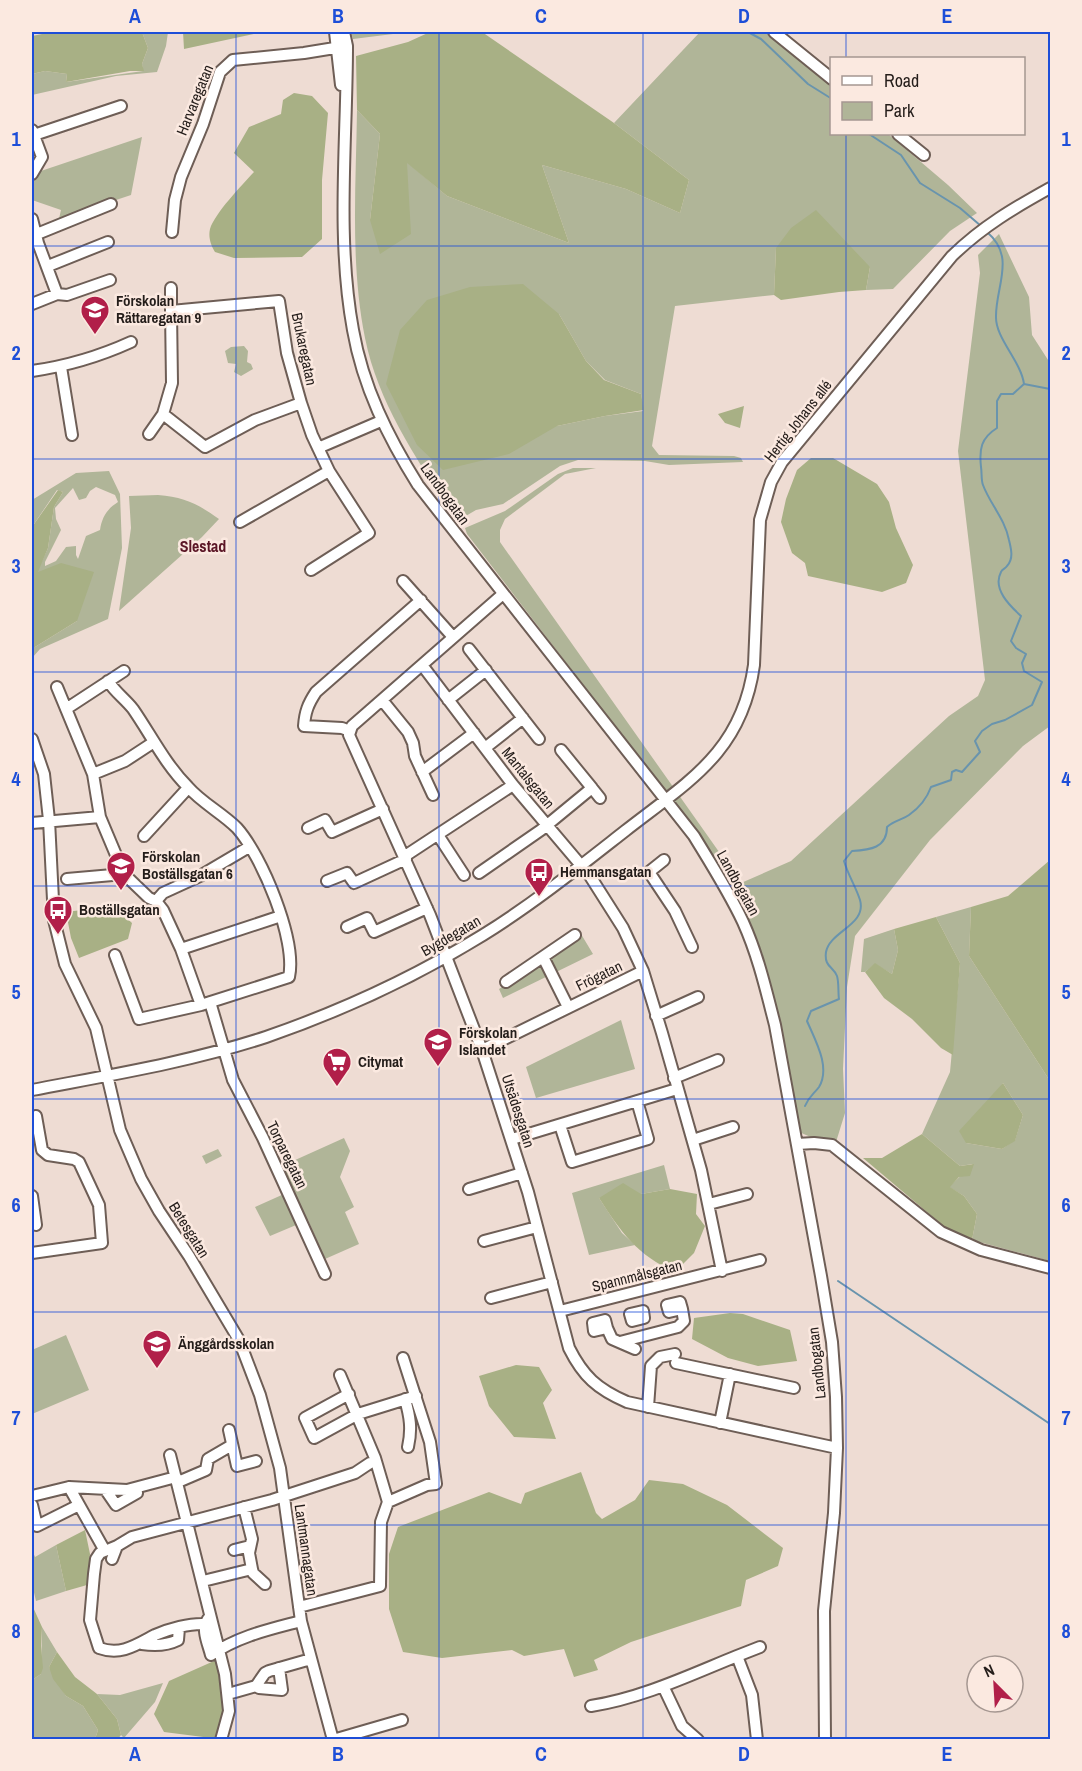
<svg xmlns="http://www.w3.org/2000/svg" width="1082" height="1771" font-family="'Archivo Narrow',sans-serif">
	<style>
		.green { fill: #b0b598; fill-rule: evenodd }
		.forest { fill: #a8b085 }
		.lines { fill: none; stroke-linecap: round; stroke-linejoin: round }
		.stream { stroke: #6994ad; stroke-width: 2 }
		.minor-casing { stroke: #6e5e56; stroke-width: 14 }
		.minor { stroke: #fff; stroke-width: 10 }
		.grid { fill: none; stroke: #1d4ed8; stroke-width: 1.5; stroke-opacity: 0.55 }
		.labels { text-anchor: middle; stroke-width: 5; stroke-linejoin: round; paint-order: stroke }
		.street-label { font-size: 15px; fill: #241d1a; stroke: #fbe9e0 }
		.poi-label { font-size: 15px; font-weight: bold; fill: #241d1a; stroke: #fbe9e0; text-anchor: start }
		.neighbourhood-label { font-size: 16px; font-weight: bold; fill: #5b1626; stroke: #fbe9e0 }
		.neatline { fill: none; stroke: #1d4ed8; stroke-width: 2 }
		.grid-label { font-size: 20px; text-anchor: middle; font-weight: bold; fill: #1d4ed8 }
	</style>
	<rect width="100%" height="100%" fill="#eedcd3"/>
	<path class="green" d="M142 32H168L166 46 157 72 116 76 32 95V74L45 71 67 74 66 82 143 71 142 64 148 48Z
		M351 32H400L393 34 353 39Z
		M700 32H768L831 86 832 134H888L948 185 977 213 950 231 893 289 866 290 870 267 776 248 774 295 675 306 652 446 659 455 734 456 741 458 743 462 669 465 645 461 578 460 560 466 503 504 476 510 459 520 452 514C417 459 378 403 365 338 350 263 356 185 357 110L380 134 370 220 407 162 447 196 569 243 542 165 626 189 680 213 689 180 614 123ZM559 314 586 361 605 380 641 394 643 411 605 416 557 426Z
		M142 137 131 195 86 210 58 223 61 210 32 200V180L35 173Z
		M999 234 1029 297 1032 335 1050 363V726L1023 746 930 840 855 936 847 987 843 1069 845 1113 836 1142 820 1141 799 1132 739 908 708 847 467 534 465 528 505 511 558 474 573 468H596L565 474 505 519 500 530V542L741 883 791 861 949 716 978 696 985 680 958 451 980 273 978 255Z
		M244 346 248 351 247 362 251 364 253 369 241 376 234 372 236 364 228 363 225 351 231 347Z
		M109 471 120 494 122 548 108 619 40 649 32 658V647H35L77 621 37 572 48 548 54 507 63 492 57 490 32 527V500L76 473ZM96 487 115 495 118 502C107 509 102 517 100 530L86 536 78 559 76 555V546L66 547 56 561 45 566V562L61 530 56 519 55 508 73 488 79 500 86 498 90 491Z
		M158 495C184 497 198 504 219 519L202 537 119 611 131 528 129 496Z
		M971 907 969 956 1050 1081V1261L972 1240 977 1214 964 1196 949 1187 973 1164 960 1166 922 1134 950 1072 960 963 936 917ZM1003 1083 1023 1115 1015 1140 1002 1149 966 1143Z
		M578 929 593 954 503 998 499 989 579 936 576 931Z
		M894 929 898 950 892 974 875 964 865 972H861L864 939Z
		M621 1020 635 1069 536 1098 526 1067Z
		M344 1138 350 1151 340 1177 354 1207 345 1212 359 1244 325 1259 308 1220 270 1236 255 1207 284 1194 273 1170Z
		M218 1149 222 1156 206 1164 202 1156Z
		M664 1165 670 1189 641 1194 599 1198 622 1233 635 1245 589 1255 572 1193Z
		M66 1335 89 1390 32 1414V1350Z
		M56 1545 66 1591 36 1601 32 1584V1550L35 1557Z
		M42 1627 57 1652 49 1667 66 1696 83 1706 98 1730 95 1739H32V1680L41 1674Z
		M163 1683 155 1702 124 1738 121 1735 117 1719 97 1694 120 1695Z"/>
	<path class="forest" d="M52 32H142L148 48 142 64 144 71H130L66 82 67 74 45 71 32 74V36Z
		M183 32H263L184 49Z
		M430 32H482L614 123 689 180 680 213 626 189 542 165 569 243 447 196 407 163 411 234 380 254 370 220 380 134 357 110 356 56 408 42Z
		M294 93 312 96 328 113 322 180V239L302 257 234 258 215 252C211 246 208 237 210 229 215 213 242 185 254 172L234 153 249 127 281 114 283 100Z
		M816 210 870 267 866 290 839 292 781 300 774 295 776 248 791 228Z
		M523 284 559 314 586 361 604 380 641 394 644 410 605 416 557 426 509 454 443 470 417 445 386 384 400 330 427 300 470 287Z
		M744 406 740 428 725 423 718 414Z
		M811 458H833L877 484 889 502 896 528 913 565 906 583 882 592 808 576 805 563 792 553 781 522 786 499 797 470Z
		M58 490 63 492 54 507 48 548 38 572 61 563 94 572 77 621 35 647H32V527Z
		M1050 860V1081L969 956 971 907 1008 896Z
		M113 906 132 923 128 939 79 958 71 938 66 912Z
		M936 917 960 963 953 1055 941 1048 912 1019 884 998 865 972 875 963 892 974 898 950 894 929Z
		M1003 1083 1023 1115 1015 1141 1002 1149 966 1143 959 1131Z
		M922 1134 960 1166 974 1164 970 1176 959 1177 950 1187 964 1196 977 1214 972 1240 947 1229 863 1158H882Z
		M623 1183 641 1194 670 1189 697 1194 696 1214 705 1226 694 1253 675 1272C638 1256 620 1231 599 1198Z
		M730 1313 743 1314 790 1330 797 1361 758 1366 728 1358 692 1339 694 1318Z
		M516 1365 539 1367 552 1390 543 1403 556 1439 514 1437 489 1406 479 1376Z
		M581 1472 596 1513 602 1519 635 1500 649 1480 683 1484 727 1505 783 1548 778 1566 746 1580 741 1606 631 1642 594 1660 598 1670 574 1677 564 1649 524 1656 512 1650 442 1658 403 1652 389 1609V1554L398 1527 489 1492 521 1504 525 1493Z
		M85 1530 90 1554 87 1585 66 1591 56 1545Z
		M32 1605 42 1627 41 1646 43 1668 41 1674 32 1680Z
		M57 1652 75 1677 97 1694 117 1719 121 1735 118 1739H95L98 1730 83 1706 66 1696 53 1679 49 1667Z
		M223 1657 231 1699 219 1739 164 1732 154 1714 169 1681Z"/>
	<g class="lines">
		<path class="stream" d="M748 32 761 39 808 84 832 99
			M869 134 901 155 920 183 960 208 981 226
			M1024 384 1050 389
			M805 1106C809 1096 814 1094 819 1087 831 1067 815 1040 807 1021L811 1011 839 999C838 993 839 982 837 976 833 966 824 967 826 952 830 931 867 925 860 900 856 887 848 875 844 861L852 851C870 850 887 848 887 827 895 820 902 820 909 815 919 808 927 798 931 787L951 780 952 772 956 770 962 772 980 752 975 741 982 731 992 724 1005 720 1032 705 1042 682 1024 671 1022 663 1026 654 1016 648 1011 641 1021 616C1010 606 992 589 1001 572 1002 569 1005 569 1007 566 1014 559 1011 548 1009 540 1005 519 990 504 983 485 981 480 982 473 981 467 979 449 981 438 997 428V401L1001 394H1013L1024 384C1021 361 995 338 996 316 996 285 1016 257 987 232
			M838 1281 1050 1424"/>
		<g class="minor-casing">
			<path id="minor" d="M335 32 341 85
				M344 32 347 46C347 139 336 238 353 330 363 387 388 437 418 485L694 836C711 864 729 892 743 922 758 955 766 990 775 1025L821 1276 832 1342 836 1397 837 1448 834 1513 824 1611 825 1740
				M774 32 832 79
				M898 134 924 155
				M34 135 121 106
				M32 174 42 157 32 130
				M32 219 38 243 57 294 67 295 110 280
				M172 232 175 200 181 177 203 124 220 72 233 60 304 53 347 46
				M37 234 111 204
				M48 266 108 242
				M171 288V311
				M32 304 57 294
				M61 367 72 435
				M32 371C67 366 98 357 131 342
				M301 403 287 353 279 301 171 311 172 383 163 414 205 447 255 420 301 403 312 435 329 471 369 533 311 570
				M149 434 163 414
				M318 448 381 421
				M240 522 329 471
				M403 581 453 637
				M503 594 352 726 349 735 430 915 482 1050 528 1192 569 1348C583 1376 597 1389 627 1402L837 1448
				M469 649 539 739
				M422 665 513 785 590 876 623 928 643 971 662 1033 701 1170 722 1271
				M108 681C115 692 125 699 133 709 151 735 165 764 188 787 202 803 222 813 237 828 262 856 297 940 289 977L201 1005 139 1019 115 955
				M57 687 93 774 100 817 124 874 149 898 156 901 163 910 181 949 201 1005
				M382 700 408 732 413 743 415 756 433 795
				M448 700 486 670
				M66 709 124 671
				M350 731 342 728 304 726C305 712 308 704 316 692L421 600
				M32 739 44 774 49 820 54 920 65 964 96 1028 120 1130 141 1179 159 1211 189 1256 239 1340 260 1395 280 1468 301 1621 333 1740
				M485 748 523 718
				M561 750 592 788
				M422 772 474 733
				M93 774 125 761 154 742
				M32 823 100 817
				M308 828 325 820 332 832 383 809
				M438 835 464 875
				M144 836 188 788
				M405 856 513 785
				M664 860 649 872 675 911 692 947
				M479 873 541 830 592 788 600 798
				M67 879 124 874
				M327 881 347 873 354 883 406 859
				M156 901 163 893 200 876 249 847
				M347 927 367 918 374 932 427 908
				M181 949 281 916
				M543 957 568 1007
				M506 982 575 935
				M210 1002 233 1080 263 1138 325 1274
				M656 1016 698 997
				M482 1050 643 971
				M674 1078 718 1060
				M32 1090C110 1075 190 1062 266 1037 341 1011 415 977 483 935 533 904 579 867 625 831 689 781 742 752 754 665L760 520 771 482 782 462 952 256C983 226 1014 208 1050 188
				M560 1125 572 1162 648 1139 637 1101
				M512 1139 677 1089
				M693 1140 733 1127
				M797 1144 814 1143 832 1145 941 1232 981 1250 1050 1268
				M469 1189 522 1173
				M32 1196 36 1225
				M709 1204 747 1194
				M484 1241 537 1227
				M32 1253 102 1243 99 1205 79 1162 74 1159 48 1155 42 1150 36 1116
				M491 1298 552 1282
				M680 1302 682 1309 669 1312 667 1305Z
				M560 1311 760 1260
				M643 1311 644 1318 632 1321 630 1314Z
				M605 1320 607 1328 594 1331 593 1323Z
				M607 1328 612 1339 635 1349
				M620 1342 678 1327 684 1321 682 1309
				M676 1363 794 1388
				M349 1394 305 1418 314 1438 358 1414 416 1396
				M405 1399C410 1417 412 1429 408 1447
				M648 1407 651 1366 660 1357 675 1354
				M720 1423 730 1374
				M229 1430 237 1466 256 1461
				M170 1455 225 1674 229 1711 221 1740
				M178 1482 206 1470 208 1459 232 1445
				M69 1487 127 1490 176 1477
				M105 1489 116 1505 137 1493 136 1488
				M32 1496 69 1487 105 1551
				M388 1502 427 1485 436 1484 430 1442 403 1358
				M32 1505 37 1526 79 1505
				M244 1507 252 1539 249 1553 252 1569
				M117 1546 100 1553 96 1559 94 1574 90 1620 99 1648C121 1656 136 1645 155 1635 169 1629 190 1623 205 1624
				M234 1550 250 1546
				M112 1559 117 1546 132 1537 272 1500 355 1473 370 1463
				M203 1581 252 1569 253 1573 265 1584
				M299 1607 380 1586 381 1522 388 1502 375 1458 340 1375
				M208 1619C201 1630 208 1643 211 1655 238 1636 271 1629 301 1621
				M142 1644C155 1646 166 1646 178 1640L179 1628
				M737 1656 760 1647
				M256 1686 259 1688 282 1690 279 1668
				M663 1686 682 1726 698 1740
				M228 1694 256 1686 265 1673 269 1671 311 1659
				M591 1706C642 1698 690 1675 737 1656L752 1695 757 1740
				M333 1740 402 1720"/>
		</g>
		<use href="#minor" class="minor"/>
	</g>
	<path class="grid" d="M236 32V1740M439 32V1740M643 32V1740M846 32V58M846 134V1740M32 246H1050M32 459H1050M32 672H1050M32 886H1050M32 1099H1050M32 1312H1050M32 1525H1050"/>
	<defs>
		<g id="school-pin" transform="scale(1.5)"><path d="M0 17L-7.5 6A9.5 9.5 0 1 1 7.5 6Z" fill="#b11f49" stroke="#fbe9e0"/><path d="M0-5L7-2L0 1L-7-2ZM-4 1L0 2.5L4 1V4Q0 6-4 4Z" fill="#fff"/></g>
		<g id="bus-pin" transform="scale(1.5)"><path d="M0 17L-7.5 6A9.5 9.5 0 1 1 7.5 6Z" fill="#b11f49" stroke="#fbe9e0"/><path d="M-5-6H5V4H4V6H2V4H-2V6H-4V4H-5ZM-3.5-4V0h7V-4ZM-3.5 1.2v1.5H-2V1.2ZM2 1.2v1.5H3.5V1.2Z" fill="#fff"/></g>
		<g id="supermarket-pin" transform="scale(1.5)"><path d="M0 17L-7.5 6A9.5 9.5 0 1 1 7.5 6Z" fill="#b11f49" stroke="#fbe9e0"/><path d="M-6-5.5h2.5l.6 2H6L4.5 2H-2.5L-4.4-4H-6ZM-1.5 3.2a1.3 1.3 0 1 0 .1 0ZM3 3.2a1.3 1.3 0 1 0 .1 0Z" fill="#fff"/></g>
	</defs>
	<g fill-rule="evenodd">
		<use href="#school-pin" x="95" y="310"/>
		<use href="#school-pin" x="121" y="866"/>
		<use href="#bus-pin" x="539" y="872"/>
		<use href="#bus-pin" x="58" y="910"/>
		<use href="#school-pin" x="438" y="1042"/>
		<use href="#supermarket-pin" x="337" y="1062"/>
		<use href="#school-pin" x="157" y="1344"/>
	</g>
	<g class="labels">
		<g class="street-label">
			<text transform="translate(195 100) rotate(-68)" y="5">Harvaregatan</text>
			<text transform="translate(304 349) rotate(78)" y="5">Brukaregatan</text>
			<text transform="translate(798 421) rotate(-52)" y="5">Hertig Johans allé</text>
			<text transform="translate(445 494) rotate(54)" y="5">Landbogatan</text>
			<text transform="translate(528 778) rotate(51)" y="5">Mantalsgatan</text>
			<text transform="translate(738 883) rotate(61)" y="5">Landbogatan</text>
			<text transform="translate(451 936) rotate(-30)" y="5">Bygdegatan</text>
			<text transform="translate(599 976) rotate(-26)" y="5">Frögatan</text>
			<text transform="translate(518 1111) rotate(72)" y="5">Utsädesgatan</text>
			<text transform="translate(287 1155) rotate(64)" y="5">Torparegatan</text>
			<text transform="translate(189 1230) rotate(58)" y="5">Betesgatan</text>
			<text transform="translate(637 1276) rotate(-14)" y="5">Spannmålsgatan</text>
			<text transform="translate(817 1363) rotate(-96)" y="5">Landbogatan</text>
			<text transform="translate(306 1550) rotate(82)" y="5">Lantmannagatan</text>
		</g>
		<g class="poi-label">
			<text x="116" y="306">Förskolan<tspan x="116" dy="17">Rättaregatan 9</tspan></text>
			<text x="142" y="862">Förskolan<tspan x="142" dy="17">Boställsgatan 6</tspan></text>
			<text x="560" y="877">Hemmansgatan</text>
			<text x="79" y="915">Boställsgatan</text>
			<text x="459" y="1038">Förskolan<tspan x="459" dy="17">Islandet</tspan></text>
			<text x="358" y="1067">Citymat</text>
			<text x="178" y="1349">Änggårdsskolan</text>
		</g>
		<g class="neighbourhood-label">
			<text x="203" y="552">Slestad</text>
		</g>
	</g>
	<rect width="1082" height="1771" fill="none" stroke="#fbe9e0" stroke-width="66"/>
	<rect x="830" y="57" width="195" height="78" fill="#fbe9e0" stroke="#a59791" stroke-width="1.5"/>
	<rect x="842" y="76" width="30" height="9" fill="#ffffff" stroke="#a59791" stroke-width="1.5"/>
	<text x="884" y="87" font-size="18" fill="#241d1a">Road</text>
	<rect x="842" y="102" width="30" height="18" fill="#b0b598" stroke="#a59791" stroke-width="1.5"/>
	<text x="884" y="117" font-size="18" fill="#241d1a">Park</text>
	<g transform="translate(995 1684) rotate(336)"><circle r="28" fill="#fbe9e0" stroke="#a59791" stroke-width="1.5"/>
	<path d="M0-4.5L10 22L0 15L-10 22Z" fill="#b11f49"/>
	<text y="-9" font-size="16" font-weight="bold" text-anchor="middle" fill="#241d1a">N</text>
	</g>
	<rect x="33" y="33" width="1016" height="1705" class="neatline"/>
	<g class="grid-label">
		<text x="135" y="23">A</text>
		<text x="338" y="23">B</text>
		<text x="541" y="23">C</text>
		<text x="744" y="23">D</text>
		<text x="947" y="23">E</text>
		<text x="16" y="146">1</text>
		<text x="1066" y="146">1</text>
		<text x="16" y="360">2</text>
		<text x="1066" y="360">2</text>
		<text x="16" y="573">3</text>
		<text x="1066" y="573">3</text>
		<text x="16" y="786">4</text>
		<text x="1066" y="786">4</text>
		<text x="16" y="999">5</text>
		<text x="1066" y="999">5</text>
		<text x="16" y="1212">6</text>
		<text x="1066" y="1212">6</text>
		<text x="16" y="1425">7</text>
		<text x="1066" y="1425">7</text>
		<text x="16" y="1638">8</text>
		<text x="1066" y="1638">8</text>
		<text x="135" y="1761">A</text>
		<text x="338" y="1761">B</text>
		<text x="541" y="1761">C</text>
		<text x="744" y="1761">D</text>
		<text x="947" y="1761">E</text>
	</g>
</svg>
